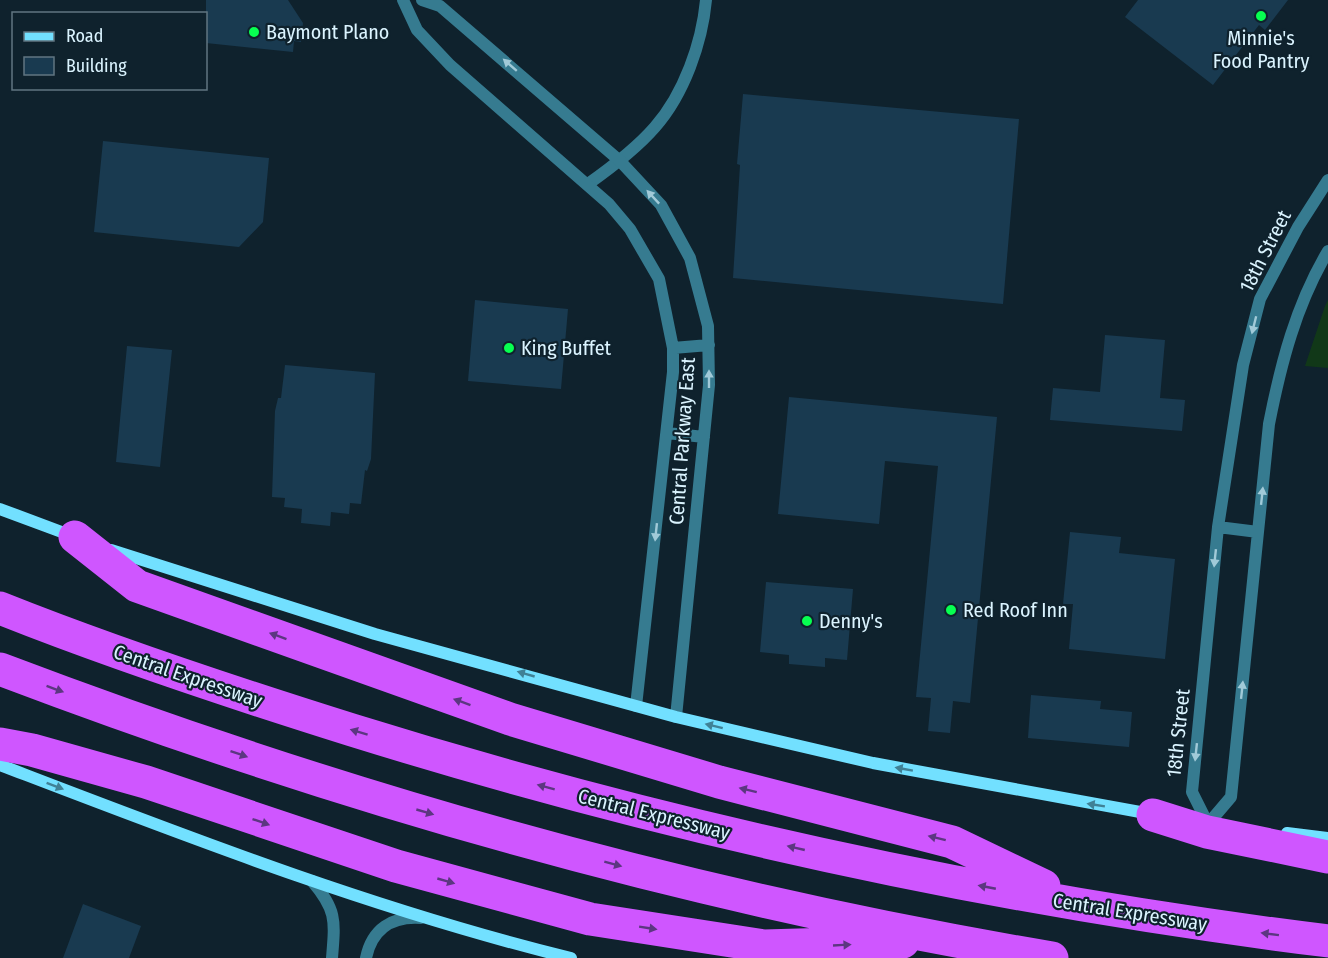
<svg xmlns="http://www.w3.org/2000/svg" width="1328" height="958" font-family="'Fira Sans Condensed',sans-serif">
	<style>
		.green { fill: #113818 }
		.building { fill: #193a50 }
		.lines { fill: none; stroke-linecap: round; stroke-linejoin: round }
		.minor { stroke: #367b90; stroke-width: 12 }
		.tertiary { stroke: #367b90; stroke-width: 12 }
		.secondary { stroke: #72e0ff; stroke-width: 12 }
		.motorway { stroke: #cf56ff; stroke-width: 33 }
		.oneway { fill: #a1cad8 }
		.oneway2 { fill: #5c3781 }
		.oneway3 { fill: #408196 }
		.poi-dot { fill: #07ff51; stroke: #0f222d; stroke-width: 2 }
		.labels { text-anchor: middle; stroke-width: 4.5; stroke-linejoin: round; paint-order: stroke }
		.poi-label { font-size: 20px; fill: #dbf4ff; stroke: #0f222d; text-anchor: start }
		.street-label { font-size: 20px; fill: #dbf4ff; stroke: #0f222d }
	</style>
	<rect width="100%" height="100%" fill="#0f222d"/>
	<path class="green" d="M1328 300V368L1305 366 1325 306Z"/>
	<path class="building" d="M206 0H288L303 23 301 42 294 41 293 52 206 43Z
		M1138 0H1288L1265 30 1259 25 1213 85 1125 17Z
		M743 94 1019 119 1003 304 733 278 740 165 737 164Z
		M103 141 269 158 263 222 239 247 94 232Z
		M475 300 568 309 561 389 468 381Z
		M1105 335 1165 340 1160 398 1185 400 1182 431 1050 420 1053 388 1100 392Z
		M127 346 172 350 160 467 116 462Z
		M285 365 375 373 371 459 367 471 365 470 361 504 350 503 349 514 331 512 330 526 301 523 302 509 284 507 285 498 272 497 275 411 278 398H281Z
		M789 397 997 417 970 703 953 701 950 733 928 731 931 698 916 697 938 466 885 461 879 524 778 514Z
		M1070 532 1121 537 1119 553 1175 559 1165 659 1069 649 1073 604H1063Z
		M766 582 853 589 847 660 825 658V667L789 664V655L760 652Z
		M1031 695 1101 701 1100 709 1132 712 1129 747 1028 738Z
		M83 904 141 926 129 958H63Z"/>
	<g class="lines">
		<path class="minor" d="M588 184C612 167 636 149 655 127 684 94 702 43 706 0"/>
		<path class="tertiary" d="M403 0 417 30 450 65 609 204 630 229 659 279 673 348V372L636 706
			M422 0 440 6 620 161 661 205 690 258 708 326 709 385 676 717
			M1328 180 1298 227 1260 299 1243 365 1218 527 1192 792 1208 824 1231 797 1269 424C1281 363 1296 305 1328 251
			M673 348 709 345
			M667 433 704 437
			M1218 527 1258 532
			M312 881C337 910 335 921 332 958
			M366 958C372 929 392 916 421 918"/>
		<path class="secondary" d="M0 509 75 537
			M111 550 375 634 676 717 873 763 1151 814
			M0 765C188 837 375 910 571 958
			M1287 833 1328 838"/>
		<path class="motorway" d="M75 537 137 586 510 719 719 782 952 842 1044 886
			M0 608C115 654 234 693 352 730 670 829 997 900 1328 941
			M0 669C340 798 693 898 1052 958
			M0 744 32 750 146 782 396 866 590 919 764 946 903 942
			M1153 815 1207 832 1328 857"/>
	</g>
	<defs><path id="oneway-solid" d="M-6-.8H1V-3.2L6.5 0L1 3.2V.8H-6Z" transform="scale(1.5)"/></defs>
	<g class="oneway">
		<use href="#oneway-solid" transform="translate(510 65) rotate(-139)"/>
		<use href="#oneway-solid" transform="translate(653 197) rotate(-133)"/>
		<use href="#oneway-solid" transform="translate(1254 325) rotate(104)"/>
		<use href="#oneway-solid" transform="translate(709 379) rotate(-90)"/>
		<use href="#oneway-solid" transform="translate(1262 496) rotate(-84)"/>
		<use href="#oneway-solid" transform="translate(656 532) rotate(96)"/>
		<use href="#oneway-solid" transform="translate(1215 558) rotate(96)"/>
		<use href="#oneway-solid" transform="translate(1242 690) rotate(-84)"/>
		<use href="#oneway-solid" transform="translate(1196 752) rotate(96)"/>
	</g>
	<g class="oneway2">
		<use href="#oneway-solid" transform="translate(278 636) rotate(-160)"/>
		<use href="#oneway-solid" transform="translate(55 689) rotate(20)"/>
		<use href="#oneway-solid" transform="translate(462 702) rotate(-160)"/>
		<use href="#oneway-solid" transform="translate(359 732) rotate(-163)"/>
		<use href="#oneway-solid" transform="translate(239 754) rotate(19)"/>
		<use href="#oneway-solid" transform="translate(546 787) rotate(-165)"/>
		<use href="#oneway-solid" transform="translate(748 790) rotate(-166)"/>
		<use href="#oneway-solid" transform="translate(425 812) rotate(16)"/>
		<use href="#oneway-solid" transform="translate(261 822) rotate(19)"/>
		<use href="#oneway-solid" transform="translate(937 838) rotate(-166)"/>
		<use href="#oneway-solid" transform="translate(796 848) rotate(-167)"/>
		<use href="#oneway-solid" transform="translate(613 864) rotate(15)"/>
		<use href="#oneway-solid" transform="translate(446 881) rotate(16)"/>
		<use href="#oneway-solid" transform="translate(987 887) rotate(-169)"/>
		<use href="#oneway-solid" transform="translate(648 928) rotate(9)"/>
		<use href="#oneway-solid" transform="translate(1270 934) rotate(-173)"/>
		<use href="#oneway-solid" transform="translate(842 945) rotate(-3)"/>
	</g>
	<g class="oneway3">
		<use href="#oneway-solid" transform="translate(526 674) rotate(-164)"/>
		<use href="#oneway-solid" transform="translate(714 726) rotate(-166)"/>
		<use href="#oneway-solid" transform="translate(904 769) rotate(-170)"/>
		<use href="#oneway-solid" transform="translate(55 786) rotate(21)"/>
		<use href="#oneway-solid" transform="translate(1096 805) rotate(-171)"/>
	</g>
	<g class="poi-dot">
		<circle cx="1261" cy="16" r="6"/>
		<circle cx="254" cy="32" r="6"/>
		<circle cx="509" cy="348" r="6"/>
		<circle cx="951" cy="610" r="6"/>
		<circle cx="807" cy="621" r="6"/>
	</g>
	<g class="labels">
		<g class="poi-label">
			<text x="266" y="39">Baymont Plano</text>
			<text x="1261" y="45" text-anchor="middle">Minnie's<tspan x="1261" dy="23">Food Pantry</tspan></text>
			<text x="521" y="355">King Buffet</text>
			<text x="963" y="617">Red Roof Inn</text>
			<text x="819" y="628">Denny's</text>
		</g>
		<g class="street-label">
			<text transform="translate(1265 251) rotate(-63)" y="7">18th Street</text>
			<text transform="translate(682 441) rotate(-86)" y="7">Central Parkway East</text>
			<text transform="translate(188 676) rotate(19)" y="7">Central Expressway</text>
			<text transform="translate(1178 733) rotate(-84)" y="7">18th Street</text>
			<text transform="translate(654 814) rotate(14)" y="7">Central Expressway</text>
			<text transform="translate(1130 912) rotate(9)" y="7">Central Expressway</text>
		</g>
	</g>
	<rect x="12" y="12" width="195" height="78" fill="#0f222d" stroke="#617681" stroke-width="1.5"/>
	<rect x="24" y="32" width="30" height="9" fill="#72e0ff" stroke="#617681" stroke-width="1.5"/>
	<text x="66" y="42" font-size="18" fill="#dbf4ff">Road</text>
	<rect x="24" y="57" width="30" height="18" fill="#193a50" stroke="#617681" stroke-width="1.5"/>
	<text x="66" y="72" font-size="18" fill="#dbf4ff">Building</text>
</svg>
